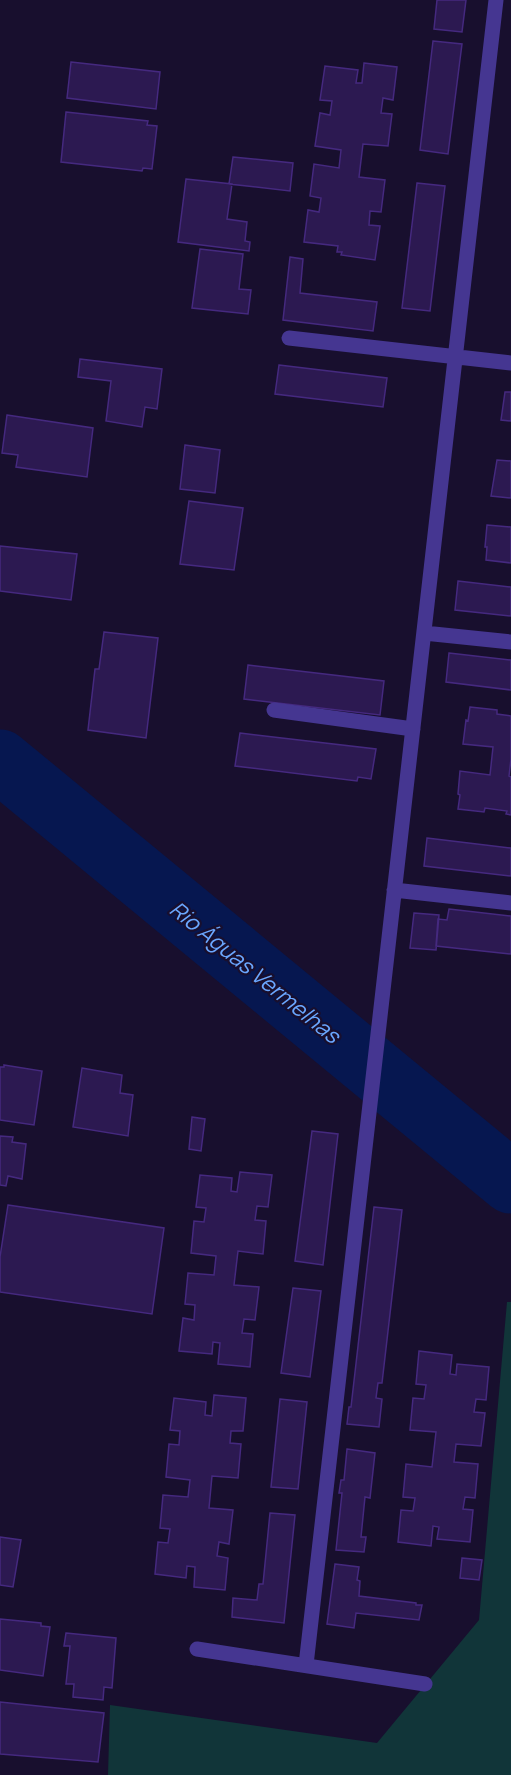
<svg xmlns="http://www.w3.org/2000/svg" width="511" height="1775" font-family="Manrope,sans-serif">
	<style>
		.green { fill: #113539 }
		.lines { fill: none; stroke-linecap: round; stroke-linejoin: round }
		.river { stroke: #061750; stroke-width: 63 }
		.building { fill: #2c1951; stroke: #45297f; stroke-width: 1.5 }
		.minor { stroke: #453691; stroke-width: 15 }
		.labels { text-anchor: middle; stroke-width: 4.5; stroke-linejoin: round; paint-order: stroke }
		.water-label { font-size: 22px; font-style: italic; fill: #6aa7ff; stroke: #180f2e }
	</style>
	<rect width="100%" height="100%" fill="#180f2e"/>
	<path class="green" d="M507 1302H511V1775H108L110 1705 377 1743 479 1620Z"/>
	<g class="lines">
		<path class="river" d="M0 761 511 1182"/>
	</g>
	<path class="building" d="M437 0H466L462 32 434 29Z
		M433 41 462 44 448 154 420 150Z
		M71 62 160 72 156 109 67 98Z
		M364 63 397 67 393 100 383 98 381 113 392 114 388 146 363 144 359 177 385 180 381 212 370 211 369 225 380 226 375 260 341 255 342 252H337L338 246 304 242 308 210 319 212 321 198 310 196 314 164 339 168 341 150 315 146 320 113 330 115 332 101 320 100 325 66 358 70 356 83H362Z
		M66 112 148 121 147 125 157 126 152 169 143 168 142 171 61 162Z
		M233 157 293 163 290 191 229 184Z
		M186 179 232 184 227 219 247 222 245 241 250 242 249 251 178 242Z
		M417 183 445 186 430 311 402 308Z
		M200 249 243 254 239 289 251 290 248 314 192 308Z
		M290 257 303 259 300 293 377 302 373 331 283 320Z
		M80 359 162 369 157 409 145 407 142 427 106 421 111 381 78 377Z
		M279 365 387 378 383 407 275 394Z
		M505 392H511V421L501 420Z
		M7 415 93 428 87 477 16 467 18 455 2 453Z
		M185 445 220 450 215 493 180 489Z
		M497 460 511 461V498L491 496Z
		M189 501 243 508 234 570 180 564Z
		M487 525 511 527V563L486 560 487 547H485Z
		M0 546 77 554 71 600 0 591Z
		M458 581 511 587V616L455 610Z
		M104 632 158 638 146 738 88 730 95 669H99Z
		M449 653 511 660V690L446 682Z
		M248 665 384 681 380 715 244 699Z
		M470 707 497 710V714L511 716V759L509 776 511 777V815L506 814 507 811 485 808 484 812 458 809 460 795 458 794 460 771 490 775 493 747 463 744 466 720 468 721Z
		M240 733 376 749 371 779 358 777 357 781 235 766Z
		M427 838 511 848V876L424 866Z
		M449 909 511 916V954L436 946 438 919 447 920Z
		M414 913 439 915 436 950 410 948Z
		M4 1065 42 1071 34 1125 0 1120V1067H4Z
		M82 1068 122 1075 120 1093 133 1095 128 1136 73 1127Z
		M192 1117 205 1119 201 1151 189 1149Z
		M312 1131 338 1134 323 1265 295 1261Z
		M0 1136 13 1137 12 1142 26 1144 22 1179 8 1176 6 1186 0 1185Z
		M240 1172 272 1175 268 1207 257 1206 255 1220 266 1221 263 1254 238 1251 234 1285 259 1287 255 1320 244 1319 242 1333 253 1334 250 1367 218 1364 220 1343 213 1342 212 1354 179 1351 183 1318 194 1320 195 1305 185 1304 188 1273 214 1275 216 1256 191 1253 194 1221 204 1222 206 1208 196 1207 200 1175 232 1178 231 1191 237 1192Z
		M8 1205 164 1228 152 1314 0 1292V1257Z
		M374 1207 402 1210 382 1383H378L376 1398 382 1399 379 1427 347 1424 349 1407H351Z
		M293 1288 321 1291 310 1377 281 1373Z
		M419 1351 452 1355 450 1374 456 1375 457 1364 489 1367 486 1400 476 1399 474 1412 485 1413 481 1446 456 1444 454 1462 478 1464 475 1498 465 1497 463 1509 473 1510 470 1542 437 1539 439 1527 433 1526 431 1546 398 1542 401 1510 413 1511 415 1498 403 1497 406 1464 432 1467 436 1432 410 1430 413 1398 424 1399 426 1385 416 1384Z
		M214 1395 246 1398 243 1431H231L230 1443 241 1444 238 1478 212 1476 209 1508 233 1510 229 1544 219 1542 217 1556 228 1558 225 1590 194 1587 195 1567 187 1566 186 1578 155 1574 158 1542 168 1543 170 1529 160 1528 163 1495 188 1497 190 1480 166 1477 169 1444 179 1445 180 1431 170 1430 174 1398 206 1402 205 1415 212 1416Z
		M280 1399 307 1402 298 1489 271 1487Z
		M347 1449 375 1453 370 1498 365 1497 361 1537H366L364 1552 336 1550 342 1493H339L341 1480H344Z
		M270 1513 295 1515 284 1623 232 1617 233 1598 257 1600 259 1584H263Z
		M0 1537 21 1540 13 1587 0 1585Z
		M462 1558 482 1560 479 1580 460 1578Z
		M335 1564 359 1567 357 1580 360 1581 359 1596 416 1603V1605H422L419 1620 356 1613 354 1628 327 1624Z
		M0 1619 41 1623V1626L50 1627 43 1676 0 1670Z
		M66 1633 116 1638 112 1688 104 1687 103 1700 73 1697 74 1684H66L70 1646H64Z
		M0 1702 104 1713 98 1762 0 1754Z"/>
	<g class="lines">
		<path class="minor" d="M289 338 511 363
			M424 633 511 642
			M274 710 413 729
			M394 890 511 903
			M197 1649 425 1684
			M306 1665 496 0"/>
	</g>
	<g class="labels">
		<g class="water-label">
			<text transform="translate(255 972) rotate(39)" y="8">Rio Águas Vermelhas</text>
		</g>
	</g>
</svg>
